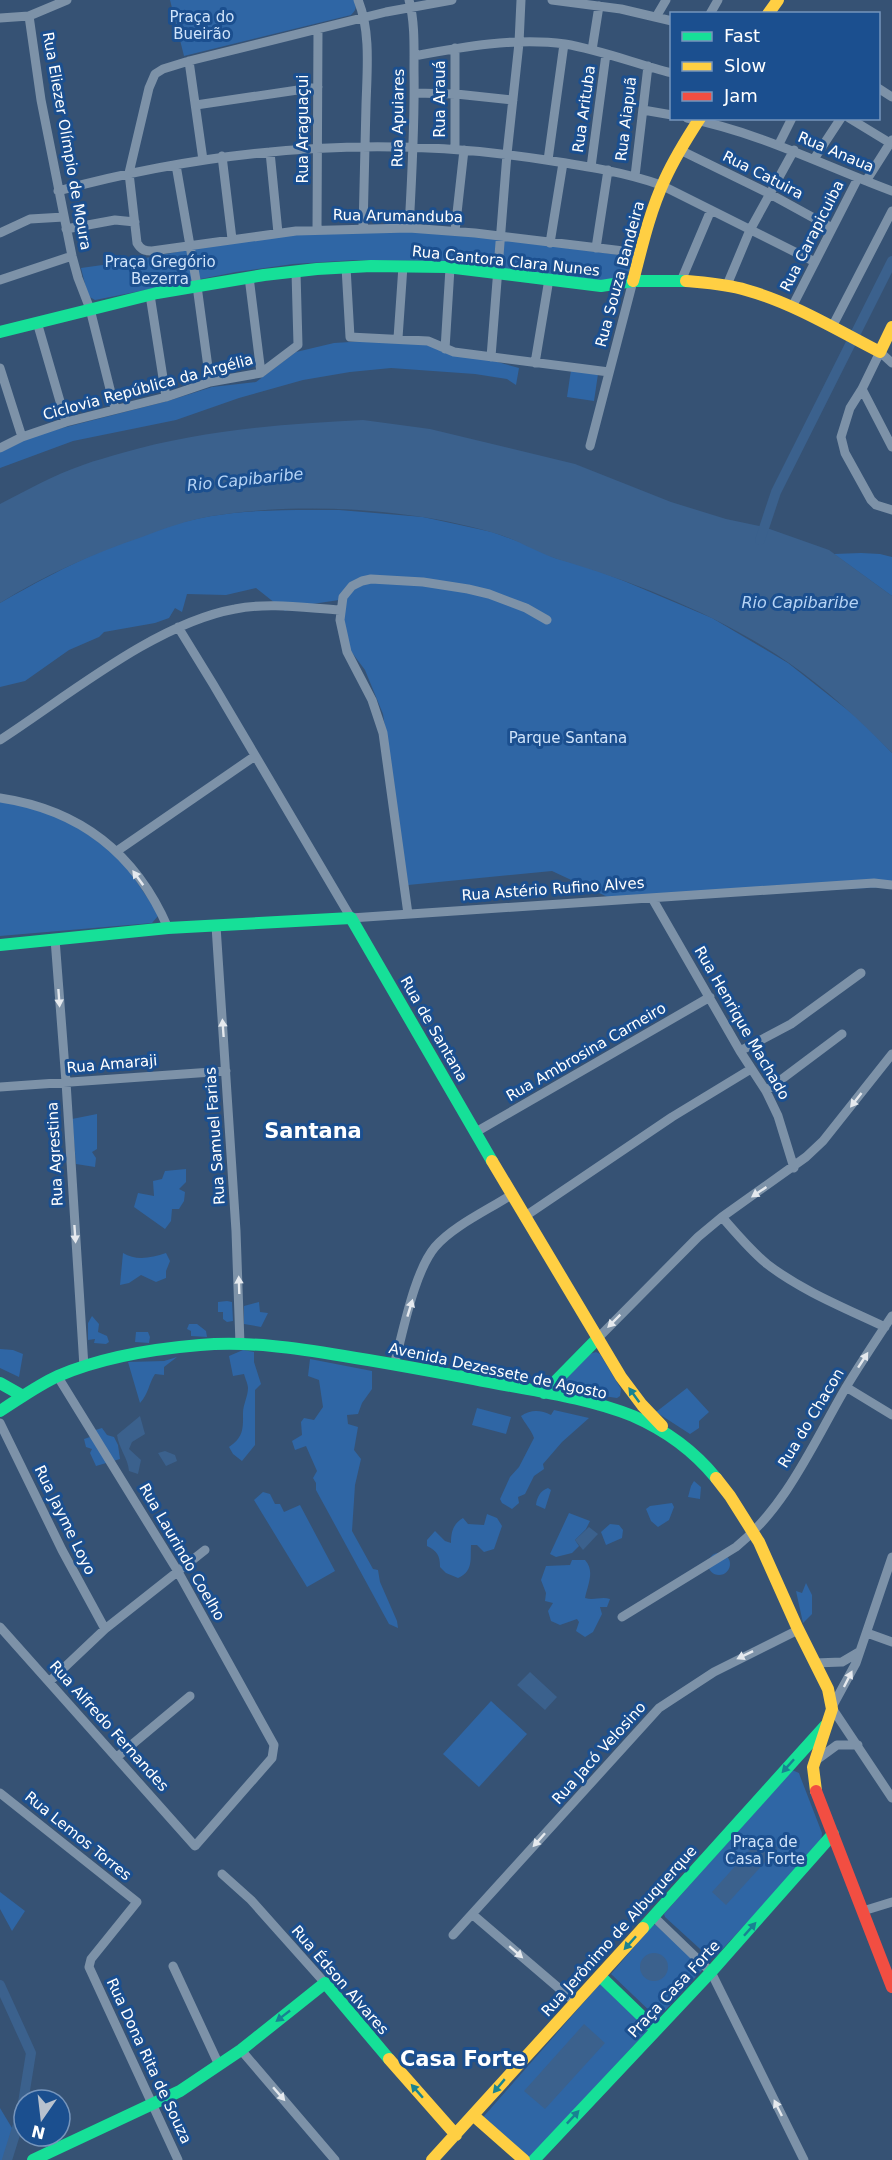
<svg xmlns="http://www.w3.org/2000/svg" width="892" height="2160" font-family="'DejaVu Sans',sans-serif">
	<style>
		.green { fill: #2f66a5 }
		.water { fill: #3b618d }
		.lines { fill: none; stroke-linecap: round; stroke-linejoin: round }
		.canal { stroke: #3b618d; stroke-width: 10 }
		.street { stroke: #7d92a8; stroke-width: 9 }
		.fast { stroke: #16e098; stroke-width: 12 }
		.slow { stroke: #ffcf43; stroke-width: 12 }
		.jam { stroke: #f24e42; stroke-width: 12 }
		.oneway { fill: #e5e9ee }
		.oneway2 { fill: #198292 }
		.labels { text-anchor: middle; stroke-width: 6; stroke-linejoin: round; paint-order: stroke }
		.park-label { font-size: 15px; fill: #cfe3fa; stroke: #1b4f8f }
		.street-label { font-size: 15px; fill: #fff; stroke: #1b4f8f }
		.water-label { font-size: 16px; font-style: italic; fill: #b5d3f5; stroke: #1b4f8f }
		.district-label { font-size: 21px; font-weight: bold; fill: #fff; stroke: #1b4f8f }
	</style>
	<rect width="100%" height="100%" fill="#365274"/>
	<path class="green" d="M170 0H355C356 6 357 10 351 15L184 56Z
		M361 230 463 234 635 257C630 272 628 278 612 284L433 261 355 260 293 264 236 272 95 300 88 296 81 268C144 260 206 245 270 237 300 233 331 232 361 230Z
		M398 339 427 342 519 368 516 385 507 379 475 374 391 368 350 372 303 380 239 398 176 420 73 441 0 468V450L31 436 168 401 212 387 256 382 296 352 334 343Z
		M571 370 598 374 594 401 567 397Z
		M339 510 423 517 492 532 520 542 555 558 588 567 624 581 712 618 788 663 859 719 892 753V887L612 899 552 871 408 885 383 714 365 670 347 646 339 600 299 606 285 611 256 588 226 595 187 594 182 612 175 608 169 618 155 623 104 632 99 637 69 650 25 681 0 687V603C65 566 137 529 211 516 253 509 297 510 339 510Z
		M861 553 880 554 892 557V596L834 554Z
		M0 801 22 804 67 820 120 857 155 909 158 916 152 923 0 936Z
		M97 1114V1149L92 1152 96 1158 95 1167 76 1164 72 1119Z
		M186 1169V1182L179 1189 185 1192 184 1201 179 1209H172L171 1221 165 1229 134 1207 138 1193 154 1196 153 1181 162 1179 165 1171Z
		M123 1253C136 1261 151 1258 166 1253L170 1261 166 1271V1278L156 1282 141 1275 129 1283 120 1285Z
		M227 1301 232 1302 233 1321 227 1322 223 1319V1312H218V1302Z
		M259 1302 260 1312 268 1313 261 1327 244 1324V1306Z
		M92 1316 99 1324 98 1332 107 1336 109 1342 106 1344 94 1343 95 1339 88 1340V1323Z
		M189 1324H197L206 1331 207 1337 191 1336V1331L187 1329Z
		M136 1332H148L150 1337 149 1343 135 1342Z
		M0 1349 13 1350 23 1354 19 1377 0 1368Z
		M243 1350 254 1352V1362L261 1384 255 1390V1445L242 1461 233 1454 229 1447C244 1437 243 1428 243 1413 243 1405 248 1396 248 1388 248 1384 245 1378 244 1374L233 1376 229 1356Z
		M596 1352 600 1354 621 1389 620 1396 617 1398 569 1391 565 1387V1381L567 1378 590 1354Z
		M177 1357 164 1367V1375L155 1374C149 1383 148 1395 140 1403L128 1362 164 1361Z
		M310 1359 372 1371V1389L362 1403 358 1414 347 1415 348 1424 358 1427 354 1450 361 1459 355 1485 352 1531 373 1569 378 1570 380 1582 397 1621 398 1628 389 1624 316 1490V1483L313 1478 317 1471 306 1446 295 1450 292 1441 302 1435 301 1422 304 1418 314 1420 323 1407 319 1380 308 1376Z
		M687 1388 709 1412 699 1421V1428L690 1434 656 1412Z
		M477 1408 511 1417 506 1434 472 1425Z
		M554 1410 589 1418 562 1442 543 1464 544 1469 534 1476 525 1494 518 1497 519 1503 512 1509 502 1503 500 1499 510 1477 519 1467 534 1438C531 1429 525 1424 521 1416 531 1409 541 1410 551 1415Z
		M102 1428 107 1435 114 1437 118 1445 120 1459 96 1466 90 1453 92 1449 86 1447 84 1439 90 1437 89 1432Z
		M694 1481 701 1487 700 1499 688 1497 691 1486Z
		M548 1488 551 1490 545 1509 536 1505C537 1497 540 1491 548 1488Z
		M263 1492 270 1494 275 1504H280L284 1512 300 1505 335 1571 307 1587 254 1500Z
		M672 1503 674 1507 669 1520 658 1527 651 1521 646 1509 650 1506Z
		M569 1513 590 1521 586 1529 575 1540 579 1546 572 1553 556 1557 550 1554Z
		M487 1514 497 1518 502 1526 494 1549 484 1552 477 1545H471C470 1558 474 1571 458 1578L446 1573 440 1567C440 1555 437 1551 427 1546V1540L435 1531 445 1541 451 1543C451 1532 453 1524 463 1518L468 1524 484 1525Z
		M610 1524 619 1525 623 1530 622 1538 606 1545 601 1532Z
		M708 1564a11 11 0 1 1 22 0a11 11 0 1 1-22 0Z
		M572 1560H585C595 1571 588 1584 585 1598 594 1601 601 1596 610 1599L607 1607H600L602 1614 593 1632 585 1637 576 1631 579 1622 577 1619 560 1625 551 1621 548 1611 553 1603 545 1601 546 1593 541 1580 546 1566 570 1565Z
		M806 1583 812 1595V1614L803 1623 796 1591 802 1593Z
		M491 1701 527 1734 479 1787 443 1754Z
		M792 1770 799 1773 800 1776 822 1833 821 1843 715 1957 710 1958 665 1917 664 1914Z
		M0 1892 25 1911 12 1931 0 1909Z
		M653 1925H656L703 1969 659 2017 655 2016 611 1974Z
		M600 1984 648 2030 529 2158 483 2120 484 2116Z
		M0 2108 15 2133 6 2160H0Z"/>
	<path class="water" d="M363 420 430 429 575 464 671 502 726 519 764 527 829 550 892 596V753C860 720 826 689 789 663 719 615 638 583 557 559 536 552 516 539 494 533 410 508 299 502 212 516 188 520 165 528 142 537 92 554 45 575 0 603V504C27 490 54 475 83 465 96 460 109 457 122 453 201 430 281 424 363 420Z
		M140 1416 145 1434 132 1442 129 1449 141 1460 138 1474 129 1471C128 1458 119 1449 117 1435Z
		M165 1451 175 1455 177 1461 166 1466 158 1453Z
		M589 1527 598 1534 583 1550 575 1540Z
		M530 1672 557 1697 545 1710 517 1685Z
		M763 1835 778 1848 726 1905 712 1892Z
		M640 1967a14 14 0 1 1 28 0a14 14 0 1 1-28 0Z
		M584 2024 605 2043 545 2109 524 2091Z"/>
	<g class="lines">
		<path class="canal" d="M760 540 776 492 892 261
			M0 1985 31 2053 21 2115 7 2160"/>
		<path class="street" d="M358 0C371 31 367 71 366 105 365 146 364 188 363 229
			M409 0C415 22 414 47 414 70 415 123 412 175 409 228
			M452 0 386 12 189 61 163 69 155 74 149 88 129 173 137 243C141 250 145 251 152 251L296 231 409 228 475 233 640 253
			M552 0 621 9 672 21
			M710 14 718 0
			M29 16 41 100 72 256 78 278 90 309 115 409
			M656 17 666 0
			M0 18 29 16 67 0
			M592 50 599 6
			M414 56C462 47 516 37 565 44 601 50 636 64 672 73
			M189 61 203 160
			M878 88 892 97
			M415 93 456 94 513 100
			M196 105 318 87
			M643 110 672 115
			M687 118C761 133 822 165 892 191
			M849 118 890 143
			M779 144 792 118
			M455 149V48
			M680 150 770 194 832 228
			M270 152 278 233
			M222 156 232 239
			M814 159 841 118
			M548 160 564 44
			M176 165 197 286 210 382
			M591 167 606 54
			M635 176 648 66
			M866 181 892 140
			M58 191C217 148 382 134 546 160 585 166 624 172 661 185L815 262
			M66 229 115 220 135 222
			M317 230 318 29
			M455 231 464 150
			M0 233 30 219 64 217
			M550 243 563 163
			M596 248 608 170
			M346 267 350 337 428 341 454 352 609 372
			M249 277 261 373
			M0 280 72 256
			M681 281 711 210
			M727 285 750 230 794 150
			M150 295 166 397
			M792 307 858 178
			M37 322 66 422
			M832 327 892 211
			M398 338 403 266
			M445 349 450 268
			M491 357 507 154 519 43 521 0
			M535 363 549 279
			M892 363 880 352 862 389 850 408 841 437 845 453 871 500 876 505 892 510
			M0 368 22 437
			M862 389 892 447
			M590 446 633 281
			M0 448 22 437 66 422 166 397 210 382 261 373 298 345 296 272
			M178 627 213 684 351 918 874 883 892 885
			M0 740C68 696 156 623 235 609 269 602 306 608 340 610
			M0 798C81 810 136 854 168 928
			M117 851 255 756
			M652 898 740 1051 766 1091 778 1116 794 1168
			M408 914 383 733 372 700 347 652 340 620 343 597 352 586 362 581 371 579 423 582 468 589 489 594 526 608 547 620
			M216 926 236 1231 240 1344
			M55 939 66 1082 84 1367
			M740 1051 791 1024 861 973
			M0 1087 226 1071
			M766 1091 842 1034
			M476 1132 710 997
			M524 1217 672 1117 751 1069
			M722 1217C736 1233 750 1250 767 1264 802 1291 845 1308 885 1327
			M598 1338 698 1237 722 1217 806 1157 823 1141 892 1054
			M394 1365C403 1333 414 1272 435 1247 453 1226 488 1210 511 1195
			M846 1387 892 1415
			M0 1423 62 1550 105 1629
			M622 1617 736 1547C786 1507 813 1444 845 1389 860 1364 876 1340 892 1316
			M0 1627 195 1846 272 1758 274 1745 177 1570 58 1377
			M867 1633 892 1642
			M815 1663 842 1662 859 1652
			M49 1682 105 1629 205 1550
			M832 1707 856 1663 892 1557
			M832 1708 892 1798
			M117 1757 190 1696
			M815 1761 837 1745H858
			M0 1793 137 1902 91 1959 89 1967 178 2160
			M222 1874 251 1900 325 1983
			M863 1911 892 1902
			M472 1914 575 2002
			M654 1917 711 1972 804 2160
			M453 1935 659 1708 714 1672 798 1630
			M173 1966 219 2065
			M241 2050 335 2160"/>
		<path class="fast" d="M0 332 157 293 264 275 317 269 371 266 447 267 601 286 633 281H686
			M0 945 168 928 351 918 492 1161
			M0 1383 23 1396
			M544 1393 598 1338
			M0 1411C19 1399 38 1385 58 1376 102 1357 152 1349 200 1345 249 1341 296 1348 344 1356 388 1363 431 1371 474 1379 527 1390 583 1396 633 1416 665 1430 694 1451 716 1478
			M643 1928 825 1726
			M600 1976 656 2030
			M33 2160 180 2091 241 2050 325 1983 389 2059
			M534 2160 711 1972 833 1834"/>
		<path class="slow" d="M768 14 778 0
			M633 281C642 246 650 211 665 179 675 157 687 138 700 118
			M686 281C707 283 726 284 746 290 793 303 837 330 880 352L892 327
			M492 1161 621 1377 642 1405 662 1426
			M716 1478 730 1496 759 1542 797 1627 828 1689 832 1709 813 1767 816 1791
			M389 2059 456 2135
			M474 2116 524 2160
			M432 2160 643 1928"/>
		<path class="jam" d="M816 1791 892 1987"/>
	</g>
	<defs><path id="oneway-solid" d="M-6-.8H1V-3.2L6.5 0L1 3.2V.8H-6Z" transform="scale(1.5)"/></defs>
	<g class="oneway">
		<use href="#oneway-solid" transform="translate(138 878) rotate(-126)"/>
		<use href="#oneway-solid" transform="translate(59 998) rotate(86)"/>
		<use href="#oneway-solid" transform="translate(223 1028) rotate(-94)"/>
		<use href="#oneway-solid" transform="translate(856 1100) rotate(128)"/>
		<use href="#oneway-solid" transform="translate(759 1192) rotate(146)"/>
		<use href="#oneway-solid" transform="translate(75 1234) rotate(86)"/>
		<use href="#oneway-solid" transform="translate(239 1285) rotate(-92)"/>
		<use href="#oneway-solid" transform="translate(410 1308) rotate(-73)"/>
		<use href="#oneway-solid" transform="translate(614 1321) rotate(135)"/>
		<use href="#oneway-solid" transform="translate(863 1360) rotate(-57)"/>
		<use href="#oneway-solid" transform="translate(745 1655) rotate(154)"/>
		<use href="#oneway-solid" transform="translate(848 1679) rotate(-63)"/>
		<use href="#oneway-solid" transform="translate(539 1840) rotate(132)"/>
		<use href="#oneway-solid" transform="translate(516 1952) rotate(41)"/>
		<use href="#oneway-solid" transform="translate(279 2094) rotate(49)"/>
		<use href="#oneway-solid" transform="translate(778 2108) rotate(-116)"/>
	</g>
	<g class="oneway2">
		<use href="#oneway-solid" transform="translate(634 1395) rotate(-126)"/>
		<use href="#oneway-solid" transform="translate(788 1766) rotate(132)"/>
		<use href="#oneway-solid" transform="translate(750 1929) rotate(-48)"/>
		<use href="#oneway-solid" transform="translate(630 1943) rotate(132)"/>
		<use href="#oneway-solid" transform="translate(283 2016) rotate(142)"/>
		<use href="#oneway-solid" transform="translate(499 2086) rotate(130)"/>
		<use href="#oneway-solid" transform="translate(417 2091) rotate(-131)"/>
		<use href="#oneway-solid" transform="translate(573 2117) rotate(-47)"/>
	</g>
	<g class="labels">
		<g class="park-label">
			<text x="202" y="22">Praça do<tspan x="202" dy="17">Bueirão</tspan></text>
			<text x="160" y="267">Praça Gregório<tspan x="160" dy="17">Bezerra</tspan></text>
			<text x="568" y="743">Parque Santana</text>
			<text x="765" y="1847">Praça de<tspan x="765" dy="17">Casa Forte</tspan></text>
		</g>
		<g class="street-label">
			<text transform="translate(440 99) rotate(-90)" y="5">Rua Arauá</text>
			<text transform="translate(584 109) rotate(-82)" y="5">Rua Arituba</text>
			<text transform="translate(398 118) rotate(-89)" y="5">Rua Apuiares</text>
			<text transform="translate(626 119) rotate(-83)" y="5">Rua Aiapuã</text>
			<text transform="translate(303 129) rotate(-90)" y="5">Rua Araguaçui</text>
			<text transform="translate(67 141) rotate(80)" y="5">Rua Eliezer Olímpio de Moura</text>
			<text transform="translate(836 152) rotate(23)" y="5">Rua Anaua</text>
			<text transform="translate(763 175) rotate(27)" y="5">Rua Catuira</text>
			<text transform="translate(398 216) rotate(1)" y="5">Rua Arumanduba</text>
			<text transform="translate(812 236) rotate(-63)" y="5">Rua Carapicuiba</text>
			<text transform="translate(506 261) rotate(6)" y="5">Rua Cantora Clara Nunes</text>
			<text transform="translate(620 274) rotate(-75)" y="5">Rua Souza Bandeira</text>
			<text transform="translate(148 387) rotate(-15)" y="5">Ciclovia República da Argélia</text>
			<text transform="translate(553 889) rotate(-4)" y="5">Rua Astério Rufino Alves</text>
			<text transform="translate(742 1023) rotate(60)" y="5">Rua Henrique Machado</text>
			<text transform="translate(434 1029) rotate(60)" y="5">Rua de Santana</text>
			<text transform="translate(586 1052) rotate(-30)" y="5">Rua Ambrosina Carneiro</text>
			<text transform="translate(112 1064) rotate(-5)" y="5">Rua Amaraji</text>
			<text transform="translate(215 1136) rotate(-94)" y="5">Rua Samuel Farias</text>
			<text transform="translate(55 1154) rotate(-93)" y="5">Rua Agrestina</text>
			<text transform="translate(498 1371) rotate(12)" y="5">Avenida Dezessete de Agosto</text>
			<text transform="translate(811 1418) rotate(-59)" y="5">Rua do Chacon</text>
			<text transform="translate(65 1520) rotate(64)" y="5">Rua Jayme Loyo</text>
			<text transform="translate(182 1552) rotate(60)" y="5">Rua Laurindo Coelho</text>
			<text transform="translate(109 1726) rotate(48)" y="5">Rua Alfredo Fernandes</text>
			<text transform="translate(599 1753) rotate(-48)" y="5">Rua Jacó Velosino</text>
			<text transform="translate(78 1836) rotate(39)" y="5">Rua Lemos Torres</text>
			<text transform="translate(619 1931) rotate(-48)" y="5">Rua Jerônimo de Albuquerque</text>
			<text transform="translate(340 1980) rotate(49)" y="5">Rua Édson Alvares</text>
			<text transform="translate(674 1989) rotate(-47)" y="5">Praça Casa Forte</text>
			<text transform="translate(149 2061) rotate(65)" y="5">Rua Dona Rita de Souza</text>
		</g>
		<g class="water-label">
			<text transform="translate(245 479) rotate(-6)" y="6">Rio Capibaribe</text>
			<text x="800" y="608">Rio Capibaribe</text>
		</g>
		<g class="district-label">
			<text x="313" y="1138">Santana</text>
			<text x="463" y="2066">Casa Forte</text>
		</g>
	</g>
	<rect x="670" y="12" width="210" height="108" fill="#1b4f8f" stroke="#7695bc" stroke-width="1.5"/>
	<rect x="682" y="32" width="30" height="9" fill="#16e098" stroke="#7695bc" stroke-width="1.5"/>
	<text x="724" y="42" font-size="18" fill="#ffffff">Fast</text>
	<rect x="682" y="62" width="30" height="9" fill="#ffcf43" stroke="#7695bc" stroke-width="1.5"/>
	<text x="724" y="72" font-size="18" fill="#ffffff">Slow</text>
	<rect x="682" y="92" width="30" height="9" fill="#f24e42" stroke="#7695bc" stroke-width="1.5"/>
	<text x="724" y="102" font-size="18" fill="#ffffff">Jam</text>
	<g transform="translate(42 2118) rotate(194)"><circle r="28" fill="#1b4f8f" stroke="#7695bc" stroke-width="1.5"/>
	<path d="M0-4.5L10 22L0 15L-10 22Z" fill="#b9c2ce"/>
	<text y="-9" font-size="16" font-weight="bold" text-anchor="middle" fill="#ffffff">N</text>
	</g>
</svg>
